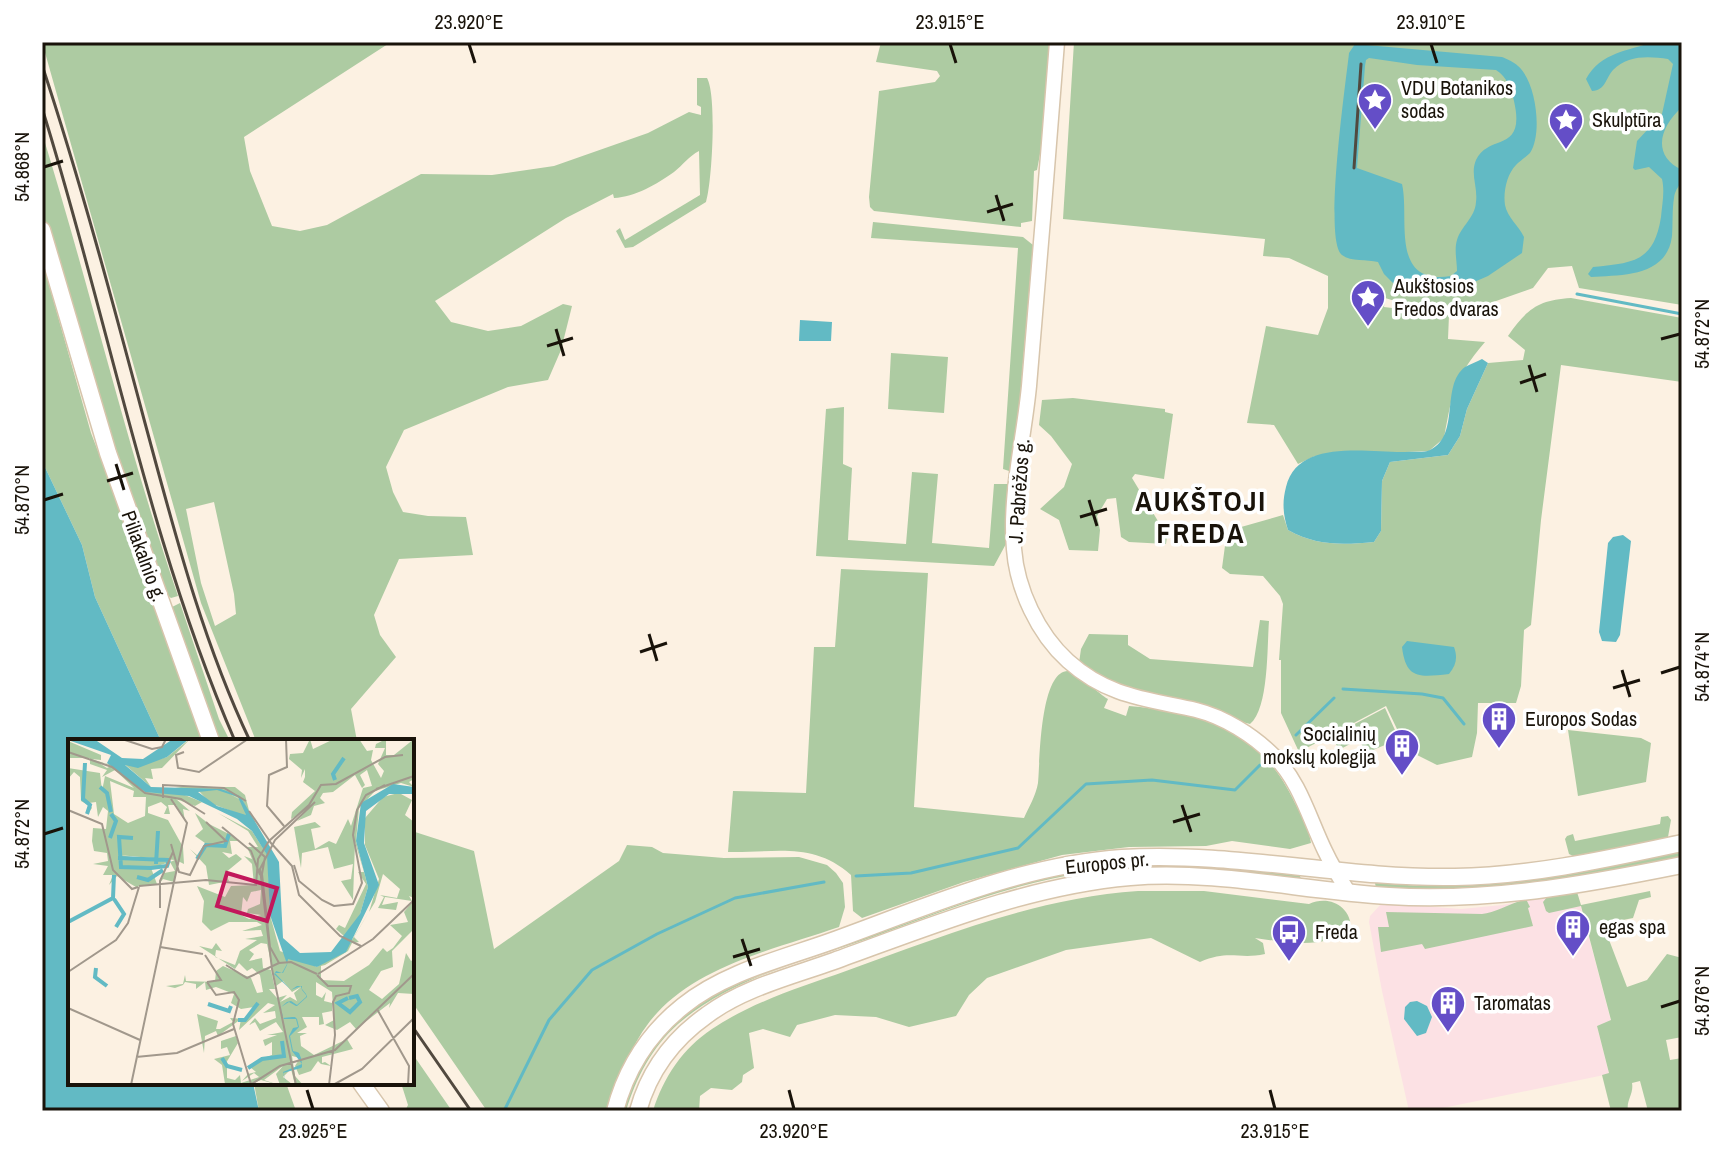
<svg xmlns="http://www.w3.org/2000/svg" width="1724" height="1153" font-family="'Archivo Narrow',sans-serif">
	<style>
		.commercial { fill: #fce1e4 }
		.green { fill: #adcba2; fill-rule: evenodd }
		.water { fill: #62bac4; fill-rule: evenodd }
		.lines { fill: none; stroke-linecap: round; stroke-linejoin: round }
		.stream { stroke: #62bac4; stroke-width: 3 }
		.secondary-casing { stroke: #d7c5ac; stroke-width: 17 }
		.primary-casing { stroke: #d7c5ac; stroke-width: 19 }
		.secondary { stroke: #fff; stroke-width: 14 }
		.primary { stroke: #fff; stroke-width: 16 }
		.rail { stroke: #51493f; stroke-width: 3 }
		.ticks { fill: none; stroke: #19130a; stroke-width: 3 }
		.labels { text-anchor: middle; stroke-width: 7; stroke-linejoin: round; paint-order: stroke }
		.poi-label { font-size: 20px; fill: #19130a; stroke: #fff; text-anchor: start }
		.street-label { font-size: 20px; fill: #19130a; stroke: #fff }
		.district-label { font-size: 28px; font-weight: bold; letter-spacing: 2px; fill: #19130a; stroke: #fff }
		.inset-river { fill: none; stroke: #62bac4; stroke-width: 4 }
		.inset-road { fill: none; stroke: #a1988c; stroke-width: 2 }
		.view { fill: #c2185b; fill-opacity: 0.15; stroke: #c2185b; stroke-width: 4 }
		.inset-edge { fill: none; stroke: #19130a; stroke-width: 4 }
		.neatline { fill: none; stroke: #19130a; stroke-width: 3 }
		.ticks-label { font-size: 20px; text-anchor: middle; fill: #19130a }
	</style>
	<rect width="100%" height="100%" fill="#fcf1e2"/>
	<path class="commercial" d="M1577 892 1611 1021 1597 1026 1609 1074 1428 1111H1409L1382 991 1369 922 1370 916 1382 903 1461 909 1502 905Z"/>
	<path class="green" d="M42 42H391L244 137 250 171 272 226 300 231 327 225 421 174 492 175 554 166 648 133 689 112 701 115V107L697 105V78H707C717 95 712 183 706 202L633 247 625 248 616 231 620 228 625 240 700 195 699 151C689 156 683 165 674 172 657 184 635 197 614 198L613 194 566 218 435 301 451 322 488 331 521 326 563 304 572 306 561 350 548 380 508 387 404 430 386 467 393 492 403 512 428 516 466 517 473 555 399 559 374 615 380 635 396 657 351 709 357 741H256L201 603ZM214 502 234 594 236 614 215 626 201 583 186 509Z
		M881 42H1051L1044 133 1037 170 1034 171 1032 221 1021 223V227L874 211 870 207 869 197 879 91 935 82 940 76 937 71 876 62Z
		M1074 42H1682V305L1579 288 1572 266 1548 268 1533 288 1479 307 1402 303 1385 298 1384 307 1449 315 1448 339 1485 342C1453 380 1453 391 1444 438L1429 451 1315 456 1298 464 1274 425 1247 423 1266 326 1318 335 1328 308V276L1289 258 1263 256 1265 239 1063 219Z
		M42 133C90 287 126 444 178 596L171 598 167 595 99 410 42 211Z
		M873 222 1023 237 1033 245 1014 469 1009 471 1003 469 1018 248 871 238Z
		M42 260 91 433 148 581 202 741H161L95 597 82 545 42 461Z
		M1571 298 1682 318V382L1561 365 1541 520 1531 625 1524 630 1521 686 1516 703H1478L1477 733 1472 757 1437 765 1407 750 1386 706 1299 752 1281 713V660H1279L1283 604 1280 596 1263 576 1230 574 1222 568 1227 531 1283 515 1288 530C1317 546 1342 545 1374 542L1381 531 1382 481 1390 462 1448 455 1460 436 1467 409 1488 363 1523 360 1525 350 1508 336C1527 309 1538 300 1571 298Z
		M891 353 948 357 944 413 888 409Z
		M1073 398 1165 409V412L1173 414 1164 479 1135 474 1132 478 1167 536 1166 544 1129 542 1121 537 1116 498 1107 499 1097 516 1100 530 1098 551 1069 550 1059 520 1040 509 1064 487 1072 464 1051 436 1039 425 1042 400Z
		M844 407 843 464 852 468 848 540 906 544 912 472 938 474 932 543 989 548 994 484H1012L1007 542 994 566 816 556 826 409Z
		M841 569 928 573 914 807 1024 818C1029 807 1036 795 1038 783 1040 766 1039 660 1073 672 1080 675 1099 694 1108 699L1104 708 1126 716 1129 706C1205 713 1260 729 1295 803 1301 815 1309 829 1311 843L1290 849 1232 841 1206 846 1129 847 1062 855 964 882 862 918 853 911 851 875C813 841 775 853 728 852L733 791 806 793 814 647H835Z
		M180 603 219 719 230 741H214L170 608Z
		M1260 620 1269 621C1267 646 1269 709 1250 724L1119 690 1079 663 1081 649 1089 634 1128 635V645L1150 659 1253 667Z
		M1385 708 1399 739 1366 753 1359 739 1339 750 1332 736Z
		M1568 730 1641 738 1651 743 1646 782 1578 796Z
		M1668 816 1671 820 1668 837 1665 840 1577 858 1569 854 1565 839 1567 836 1573 834 1575 841 1660 824 1661 817Z
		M412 831 474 851 494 949 619 861 627 845 652 847 663 853 724 858 799 857 827 865 836 873 843 883 845 907 839 927C779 948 702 964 657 1013 632 1040 620 1077 609 1111H487L412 1002Z
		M1682 849V859L1572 882 1455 891 1376 888 1375 883 1423 886 1451 884Z
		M1165 863 1299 873 1301 879C1230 869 1162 863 1090 872 1014 882 942 912 870 938 805 961 731 978 678 1024 652 1047 636 1078 626 1111H623C640 1055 675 1013 728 987L1016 884 1097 867Z
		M1138 891H1204L1309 904C1329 895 1351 906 1351 929 1326 950 1284 942 1255 938L1263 943 1265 954C1238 960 1230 949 1200 962L1151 938 1066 950 987 978 969 995 956 1016 909 1027 876 1017 835 1015 797 1025 790 1037 763 1029 749 1033 754 1068 743 1075 742 1082 732 1090 711 1088 700 1096 699 1111H653C663 1078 683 1048 712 1029 752 1002 801 987 846 971 940 937 1036 898 1138 891Z
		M1650 891 1651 897 1639 900 1633 918 1603 924 1627 987 1647 980 1667 954 1682 958V1037L1666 1040 1670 1060 1682 1058V1111H1648L1640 1081 1632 1083C1634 1094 1626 1100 1628 1111H1611L1602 1075 1609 1073 1597 1026 1611 1020 1581 906 1549 913 1546 911 1543 902 1547 897 1577 892 1581 905Z
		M1523 900 1527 901 1530 907 1528 908 1533 926 1425 949 1422 944 1381 952 1378 927H1389L1386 912 1482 914C1494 913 1509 904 1523 900Z
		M412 1053 452 1111H405L408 1105 401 1083H412Z
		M254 1083H286L296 1111H259Z"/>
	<path class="water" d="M1653 42H1674L1682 48V107C1660 127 1651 155 1682 170 1682 188 1676 185 1674 198 1672 210 1673 223 1672 236 1667 277 1622 275 1591 277L1588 274 1593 267C1633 263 1654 262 1661 217 1662 205 1665 192 1662 179L1649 167 1635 170 1633 168 1637 141 1662 114 1673 64 1668 59C1649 56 1627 55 1613 70 1605 79 1606 90 1592 91L1586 79C1601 52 1628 51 1653 42Z
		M1355 44 1502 57C1507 59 1514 62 1518 66 1536 81 1543 134 1530 153 1526 157 1520 161 1516 165 1507 174 1503 192 1505 205 1507 217 1519 226 1524 237L1522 253 1488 276 1449 293 1436 295 1397 287 1384 274 1378 262C1367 259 1351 262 1342 255 1323 241 1346 82 1349 53ZM1369 58 1417 65 1496 70C1507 77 1511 88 1514 101 1526 154 1489 133 1476 160 1470 174 1478 187 1476 202 1475 218 1461 226 1457 240 1454 250 1457 261 1457 271L1451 276C1389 286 1410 218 1402 184L1357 168 1365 66 1366 60Z
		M800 320 832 322 831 341H799Z
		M1482 359 1488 363 1467 409 1460 436 1448 455 1390 462 1382 481 1381 531 1374 542C1342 545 1317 546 1288 530 1283 515 1282 502 1286 487 1298 438 1368 453 1406 452 1413 451 1424 453 1430 450 1461 435 1440 386 1465 367 1470 364 1477 362 1482 359Z
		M42 461 82 545 95 597 161 741H70V1083H253L259 1111H42Z
		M1623 535 1631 541 1620 635 1616 642 1602 641 1599 632 1608 543 1613 537Z
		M1407 641 1454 647C1458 658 1456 665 1449 674 1420 677 1406 680 1402 647Z
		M1417 1001 1427 1006 1432 1017 1426 1033 1417 1036 1404 1019 1405 1007 1410 1002Z"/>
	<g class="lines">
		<path class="stream" d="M1577 294 1682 314
			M1343 689 1422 694 1443 698 1464 724
			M1296 735 1334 698
			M856 876 911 873 1018 848 1086 784 1152 780 1235 790 1260 765
			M504 1111 549 1020 592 970 657 934 735 898 824 882"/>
		<g class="secondary-casing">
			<path id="secondary" d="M1057 42C1048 157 1039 271 1029 386 1024 439 1009 496 1014 549 1017 589 1038 634 1068 661 1108 697 1147 699 1196 710 1224 717 1253 735 1274 756 1300 782 1309 818 1325 851 1332 866 1340 879 1349 893"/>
		</g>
		<g class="primary-casing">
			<path id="primary" d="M42 230 108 453 211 741
				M361 1083 381 1111
				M615 1111C626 1069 649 1033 683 1006 725 972 782 959 832 941 926 907 1021 865 1122 858 1234 851 1343 879 1455 877 1531 876 1607 859 1682 843
				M638 1111C649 1071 673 1039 707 1015 743 988 792 976 834 961 931 926 1027 886 1130 877 1217 870 1302 891 1389 896 1490 902 1583 885 1682 865"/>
		</g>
		<use href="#secondary" class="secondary"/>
		<use href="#primary" class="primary"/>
		<path class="rail" d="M42 65C81 183 113 303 145 423 174 530 202 640 250 741
			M42 108C108 318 147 538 235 741
			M1354 168 1361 64
			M412 1026 471 1111"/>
	</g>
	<path class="ticks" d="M469 44 475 63M950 44 956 63M1431 44 1437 63M44 167 63 161M996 195 1004 221M987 212 1013 204M556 329 564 356M1661 339 1680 334M547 346 573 338M1529 365 1537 392M1520 383 1546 374M116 464 124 490M107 481 133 473M44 500 63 494M1089 500 1097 526M1080 517 1107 509M649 634 657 661M640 652 667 643M1622 670 1630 697M1661 673 1680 667M1613 688 1640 680M1182 805 1191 832M1173 822 1200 814M44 834 63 828M742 939 751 966M733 957 760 949M1661 1007 1680 1001M307 1090 313 1109M789 1090 794 1109M1270 1090 1275 1109"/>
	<defs>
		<g id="sight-pin" transform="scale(1.8)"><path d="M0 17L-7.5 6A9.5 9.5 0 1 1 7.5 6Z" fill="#644ec7" stroke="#fff"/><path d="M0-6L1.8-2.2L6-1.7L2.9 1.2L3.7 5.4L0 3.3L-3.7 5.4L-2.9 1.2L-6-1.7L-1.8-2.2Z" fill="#fff"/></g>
		<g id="building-pin" transform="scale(1.8)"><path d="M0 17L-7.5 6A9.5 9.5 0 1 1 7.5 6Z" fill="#644ec7" stroke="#fff"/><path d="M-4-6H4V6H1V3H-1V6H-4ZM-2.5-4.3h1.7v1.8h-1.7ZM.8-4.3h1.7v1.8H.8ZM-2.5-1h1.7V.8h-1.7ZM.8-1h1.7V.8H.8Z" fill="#fff"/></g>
		<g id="bus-pin" transform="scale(1.8)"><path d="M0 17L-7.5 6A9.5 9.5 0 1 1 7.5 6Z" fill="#644ec7" stroke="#fff"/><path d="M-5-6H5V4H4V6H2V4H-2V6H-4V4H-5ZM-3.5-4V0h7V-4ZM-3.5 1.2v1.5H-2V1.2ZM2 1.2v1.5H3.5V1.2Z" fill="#fff"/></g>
	</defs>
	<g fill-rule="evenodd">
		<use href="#sight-pin" x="1375" y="100"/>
		<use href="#sight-pin" x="1566" y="120"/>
		<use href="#sight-pin" x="1368" y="297"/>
		<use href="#building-pin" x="1499" y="719"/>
		<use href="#building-pin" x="1402" y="746"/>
		<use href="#building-pin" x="1573" y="927"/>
		<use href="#bus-pin" x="1289" y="932"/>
		<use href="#building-pin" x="1448" y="1003"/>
	</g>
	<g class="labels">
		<g class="poi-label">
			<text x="1401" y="95">VDU Botanikos<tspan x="1401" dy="23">sodas</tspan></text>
			<text x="1592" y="127">Skulptūra</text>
			<text x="1394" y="293">Aukštosios<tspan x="1394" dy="23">Fredos dvaras</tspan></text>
			<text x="1525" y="726">Europos Sodas</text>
			<text x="1376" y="741" text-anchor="end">Socialinių<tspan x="1376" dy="23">mokslų kolegija</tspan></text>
			<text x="1599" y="934">egas spa</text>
			<text x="1315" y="939">Freda</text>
			<text x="1474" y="1010">Taromatas</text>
		</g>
		<g class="street-label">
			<text transform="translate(1019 491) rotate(-86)" y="7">J. Pabrėžos g.</text>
			<text transform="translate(144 556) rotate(70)" y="7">Piliakalnio g.</text>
			<text transform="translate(1107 863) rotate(-6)" y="7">Europos pr.</text>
		</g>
		<g class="district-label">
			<text x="1201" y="511">AUKŠTOJI<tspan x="1201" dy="32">FREDA</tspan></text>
		</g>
	</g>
	<g transform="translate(68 739)">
		<rect width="346" height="346" fill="#fcf1e2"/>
		<path d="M122 0 94 29 83 30 85 40 77 39 83 48 54 23 66 27 99 18ZM242 0 245 10 266 0H291L299 12 305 11 303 21 313 39 316 32 310 25 317 9H307L308 5 318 0V16H326L346 0V40L341 43 346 48 333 44 307 52 291 69 288 102 300 148 290 182 276 197 268 190 271 186 277 189 298 145 290 133H296L287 103 285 161 273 142 283 140 285 125 266 130 260 108 234 114 233 129 226 88 247 83 253 88 243 90 247 110 261 102 268 105 280 80 283 87 295 49 304 47 299 31 292 36 297 46 294 49 287 36 265 53 255 54 252 59 257 64 246 67 243 76 229 82 239 71 223 80 224 73 247 52 235 43 237 38V30L233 39 234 31 221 20 222 15 235 14ZM0 2 33 16V21L23 20 36 24H31L39 29 43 27 37 24 48 27 77 53 112 54 134 63 127 67 108 60 122 72 115 70 117 82 108 66H100L102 75H96L99 68 93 63 80 68V74L100 81 115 108 116 125 110 122 106 143 95 140 92 144 96 134 107 132 102 123 107 121 50 116 102 123 83 129 89 145 68 148 49 137 41 146 45 136H35L40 127 25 125 40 122 39 114 26 112 24 102 25 89 38 90 40 72 35 68 30 78 28 63 21 64 24 69 21 73 22 67 13 62 12 38 6 33 0 40V29L32 34 34 52 37 37 66 49 47 31 34 38 39 31 22 25V19H0ZM42 42 66 52 65 58H78L77 77 60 84 46 75ZM107 48H167L177 56 183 79 174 61 158 53 173 61 179 78 142 64 131 52ZM334 53 346 55H333L344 61 337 76 346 83V159L341 157 344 162 317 158 314 166 330 163 328 171 310 169 316 158 312 156 329 159 332 150 315 135 307 163 286 198 291 203 284 204 280 212 257 226 253 227V241L276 242 301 226 315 209 319 213 325 209 334 197 322 186 340 183 336 173 346 161V190L324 212 325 228 313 232 301 251 314 260 331 245 338 214 343 222 346 220V255L330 254 321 269 322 264 288 290 282 283 269 291 257 286 266 281 264 253 248 243V256L254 259 258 253 256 262 264 264V272L254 274 256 285 251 286V278H234L239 288 229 294H239L232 297 233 307 246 316 279 300 285 310 254 318V324L257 323 263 327 253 325 250 322 243 332 231 336 227 327 232 319 224 317 227 337 235 346H227L223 330 215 338 224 345 212 346 208 335 215 327 196 341 211 346 193 341 181 346 157 345 154 326 146 320 162 316 159 308 153 310V302L168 297 170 304 158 324 167 330 159 328V339L167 341 172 336 173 344 191 338 186 334 174 342 180 335 188 333 182 328 186 323 204 316V303L197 307 195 301 209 296H199L215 293 208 283 192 292 187 283 181 286 187 279 192 285 208 279 207 272 195 274 207 266 200 264 171 291 173 280 150 297 148 292 137 297 136 314 129 275 150 282 148 290H152L165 283 162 279 177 280 186 268 173 270 163 264 166 255 148 248 138 251 137 243 128 250V245L117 243 115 246 107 249 98 247 115 245 117 236 118 242 147 243 148 232 155 227 183 239 189 254 195 253 192 236 184 229 179 232 171 224 167 230 131 207 144 210 148 204 154 212 148 211 147 218 157 222 158 212 157 222 167 226 172 212 189 201 177 200 195 197 193 191 174 192 194 186 189 183H161L143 192 134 183 136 162 129 147 157 158 163 147 186 146 184 125 176 117 184 120 179 108H190L180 92 150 74 184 92 200 117 202 176 212 212 249 228 282 204 301 173 311 140 297 106V79L315 58ZM193 151 192 165 180 170 179 174 193 176 181 180 173 176 175 158 179 163 183 153ZM193 204 199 205 208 247 215 242 224 253 233 248 226 254 229 262 222 258 212 263 219 256 209 259 201 250H207L203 231 195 229 194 219 181 222 186 215 181 211ZM127 74 141 85 165 97 171 102H162L164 115 154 113 161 119 168 115 174 120 157 134 161 142 141 146 138 127 122 110 130 117 137 104 127 97 135 90Z" fill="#adcba2" fill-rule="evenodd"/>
		<path d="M26 0 54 19 75 20 105 0H121L99 18 70 29 57 26 83 48 153 50 172 57 211 123 215 199 232 214 263 213 292 175 300 148 288 102 293 64 325 45 346 48V55H321L298 72 296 104 311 146 278 213 249 228 220 220 219 226 215 234H207L223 251 229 247H234V250L238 255 239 258 229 267H228L221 263 213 268 215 279 224 278H227L229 280 231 288 222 297 225 312 229 313 231 314 233 319 234 325V328L233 329 215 334 219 346 215 333 234 325 224 312 221 297 225 289 230 288 228 280H216L214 277 213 268 219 263 223 262 229 266 238 258V256L234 251 233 247 223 251 206 235 207 234 208 232 214 234 219 225 202 176 199 116 184 92 169 80 121 57 77 53 39 24 43 16 0 1ZM149 51 170 58 178 76 149 67 130 53Z" fill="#62bac4" fill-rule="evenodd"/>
		<path class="inset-river" d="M17 24 15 60 22 66 19 75M267 41 265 35 276 19M32 48 39 54 43 73M42 99 48 82 43 75M65 99 51 98 53 128 83 129 99 127 101 121M50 119 101 121M129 120 138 106 157 107 161 95M88 125 90 92M69 138 80 141 95 131M46 160 56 175 48 188M0 183 45 159 46 136M28 229 27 238 39 247M280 259 270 264 282 273 292 263 289 257 281 259M140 265 161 272 163 267M170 281H177L190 264M154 319 159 327 174 331M180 329 194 320 216 317 214 302"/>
		<path class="inset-road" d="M54 0 84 10 94 8 98 0M0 13 44 28 77 54 113 60 137 75M116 13 108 16 110 29 131 33 180 0M308 50 346 37M95 59V46L156 49 178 62M103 60 119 84 106 143M0 71 34 85 45 131 64 150 70 148M181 72 203 104M216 87 199 67 201 36 219 28 218 0M154 88 183 112 192 136M202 103 224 127 231 156 272 197 293 207M181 104 197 118 194 135 202 208 211 224M103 105 111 133 122 136 136 107 158 102 138 83M226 126 231 142 254 161 266 167 285 165 294 144 285 96 289 71 298 56 317 46M71 147 138 141 188 146 190 120 201 102 241 66 253 46 268 45 317 18 335 16M92 169V142L105 113M92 208 135 215M137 216 153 241 139 243M211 224 223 223 249 235M158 226 179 239 211 224M0 233 48 201 60 184 71 148M250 235 305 200 346 161M249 236 260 247H283L281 254 268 257 265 263 267 296 261 346M139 243 148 256 166 253 171 261 165 285 183 345M0 269 72 301M309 270 341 327 340 346M68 318 109 314 166 290M63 346 107 138M182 346 212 327 267 311 346 235M228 346 204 230 192 130 207 101 247 63M265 346 294 330 346 279"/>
		<path class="view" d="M159 134 209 149 199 182 149 167Z"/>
		<rect width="346" height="346" class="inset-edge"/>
	</g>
	<rect width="1724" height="1153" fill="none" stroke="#ffffff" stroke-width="88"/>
	<rect x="44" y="44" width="1636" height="1065" class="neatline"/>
	<g class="ticks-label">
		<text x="469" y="29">23.920°E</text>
		<text x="950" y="29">23.915°E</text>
		<text x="1431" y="29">23.910°E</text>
		<text transform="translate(22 167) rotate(-90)" y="7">54.868°N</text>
		<text transform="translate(1702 334) rotate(-90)" y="7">54.872°N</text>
		<text transform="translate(22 500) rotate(-90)" y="7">54.870°N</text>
		<text transform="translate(1702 667) rotate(-90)" y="7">54.874°N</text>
		<text transform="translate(22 834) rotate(-90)" y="7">54.872°N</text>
		<text transform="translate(1702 1001) rotate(-90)" y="7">54.876°N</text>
		<text x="313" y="1138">23.925°E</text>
		<text x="794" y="1138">23.920°E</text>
		<text x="1275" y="1138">23.915°E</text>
	</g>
</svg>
